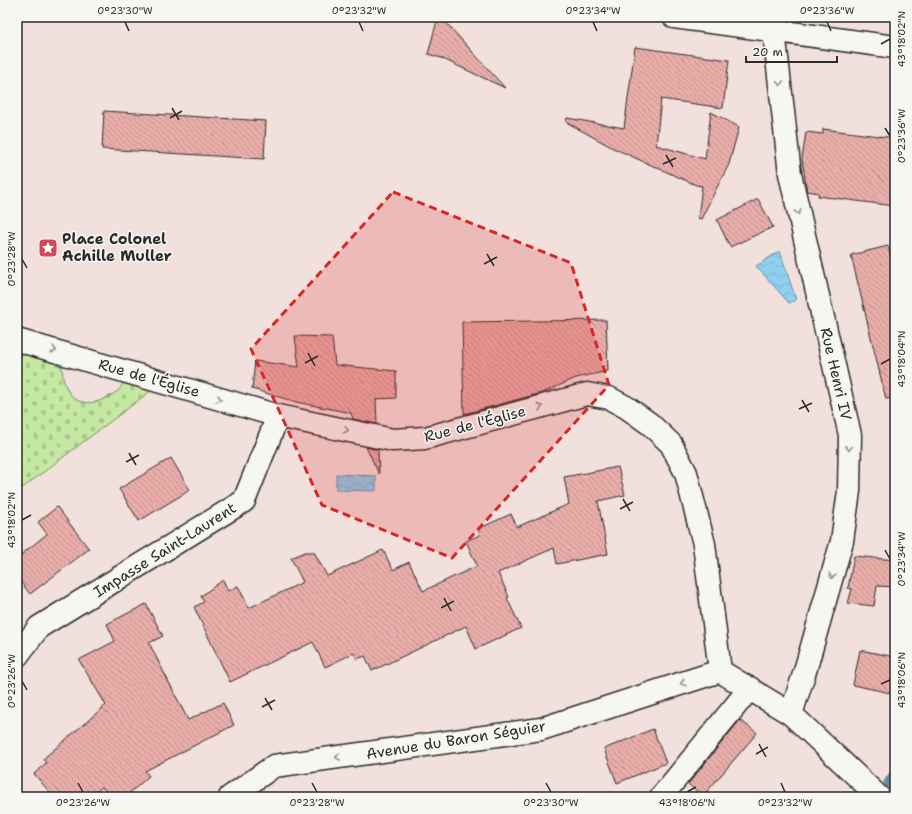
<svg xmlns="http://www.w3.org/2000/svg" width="912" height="814" font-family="'Shantell Sans',sans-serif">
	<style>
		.cemetery { fill: url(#cemetery-stones); stroke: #788a66 }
		.water { fill: url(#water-waves); stroke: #668ea1 }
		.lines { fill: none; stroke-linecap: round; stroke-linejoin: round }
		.stream { stroke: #668ea1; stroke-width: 9 }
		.building { fill: url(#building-back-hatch); stroke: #2b2b2b }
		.minor-casing { stroke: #2b2b2b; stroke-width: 25 }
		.major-casing { stroke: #2b2b2b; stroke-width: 25 }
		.minor { stroke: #f6f6f2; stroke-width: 22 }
		.major { stroke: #f6f6f2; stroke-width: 22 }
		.oneway { stroke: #90908e }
		.marked { fill: #d62828; fill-opacity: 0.2; stroke: #d62828; stroke-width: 3; stroke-dasharray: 8 5; stroke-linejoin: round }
		.ticks { fill: none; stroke: #2b2b2b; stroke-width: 1.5 }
		.labels { text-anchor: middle; stroke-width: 3; stroke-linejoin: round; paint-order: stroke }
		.poi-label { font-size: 15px; font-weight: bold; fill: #2b2b2b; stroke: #f6f6f2; text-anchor: start }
		.street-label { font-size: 15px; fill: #2b2b2b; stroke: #f6f6f2 }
		.neatline { fill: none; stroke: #2b2b2b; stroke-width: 1.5 }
		.ticks-label { font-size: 10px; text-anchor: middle; fill: #2b2b2b }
	</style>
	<defs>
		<pattern id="cemetery-stones" width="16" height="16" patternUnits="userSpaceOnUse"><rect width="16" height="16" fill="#c5e9a2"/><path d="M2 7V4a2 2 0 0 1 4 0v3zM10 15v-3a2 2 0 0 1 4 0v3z" fill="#a9c88c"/></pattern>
		<pattern id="water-waves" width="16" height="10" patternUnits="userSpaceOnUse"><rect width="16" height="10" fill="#8ed0ef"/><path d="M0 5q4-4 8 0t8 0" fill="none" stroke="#7bb3cd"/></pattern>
		<pattern id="building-back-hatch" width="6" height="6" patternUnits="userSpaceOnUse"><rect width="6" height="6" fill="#eaaeaa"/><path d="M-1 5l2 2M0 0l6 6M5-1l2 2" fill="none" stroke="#be8e8b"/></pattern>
	</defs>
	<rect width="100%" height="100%" fill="#f2e0dc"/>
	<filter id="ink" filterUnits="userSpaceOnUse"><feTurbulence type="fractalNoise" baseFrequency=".025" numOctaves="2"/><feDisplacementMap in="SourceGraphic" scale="8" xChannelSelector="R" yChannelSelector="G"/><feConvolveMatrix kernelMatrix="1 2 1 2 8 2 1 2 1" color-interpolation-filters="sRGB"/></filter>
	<g filter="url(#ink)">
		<path class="cemetery" d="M17 348 54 357V363L62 365C62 391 75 410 102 400 108 397 114 394 119 390 121 387 123 383 125 379L156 387 17 492Z"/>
		<path class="water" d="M780 251 796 300 789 303 756 266Z
			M336 474 376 476V491L336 490Z"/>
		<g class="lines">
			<path class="stream" d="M888 783 895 772"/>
		</g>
		<path class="building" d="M438 17H441L505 88 441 58 428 54Z
			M635 47 729 60 723 108 661 99 656 145 705 159 711 112 739 127 729 164 701 219 698 218 702 186 696 185 613 148 566 122 567 118 624 128Z
			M104 111 266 121 264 159 102 149Z
			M823 129 895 138V206L818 196 819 193 807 191 802 159 806 132 823 134Z
			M758 199 773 227 730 247 717 220Z
			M888 246 895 275V398L886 399 851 255Z
			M606 320 608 371 576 378 545 392 464 414 462 322Z
			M295 336 332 337 335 365 396 371V398L376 399 377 424 353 419 351 413 296 402 252 389 255 361 299 367Z
			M366 447 378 450 379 474Z
			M171 458 190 490 139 521 119 489Z
			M618 467 625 495 598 501 608 554 557 564 554 548 498 573 509 597 507 598 521 628 476 649 466 626 372 671 365 656 357 659 354 653 325 667 313 642 230 682 194 607 204 602 201 596 223 580 228 591 238 586 249 608 303 582 291 558 305 552H314L327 576 383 550 393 570 409 562 423 591 477 566 466 541 480 535 478 529 511 514 517 527 569 504 564 477Z
			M57 507 89 549 30 594 17 577V558L47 534 38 522Z
			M854 556 895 560V587L877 586 874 606 848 603 852 589 848 588Z
			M146 604 163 636 149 643 188 720 223 703 234 725 145 771 149 776 125 797H111L102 787 90 797H54L34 774 46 763 43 759 106 705 79 660 115 641 107 624Z
			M860 650 895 657V694L853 685Z
			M740 720 757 733 703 796 688 784Z
			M653 729 666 763 617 783 604 749Z"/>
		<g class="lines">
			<g class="minor-casing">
				<path id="minor" d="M774 31 790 174 850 435 849 491 842 541 805 671 791 714
					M17 340 278 416 393 440 425 438 587 394 609 398 626 407 650 424 671 444 686 473 704 544 720 671
					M17 656 39 627 244 501 278 416
					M230 797 274 766 541 729 720 671 791 714 879 797
					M661 797 750 688"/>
			</g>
			<g class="major-casing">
				<path id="major" d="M674 17 895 47"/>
			</g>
			<use href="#minor" class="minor"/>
			<use href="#major" class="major"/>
		</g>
		<defs><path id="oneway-chevron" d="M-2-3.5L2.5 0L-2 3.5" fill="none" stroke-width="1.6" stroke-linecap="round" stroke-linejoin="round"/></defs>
		<g class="oneway">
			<use href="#oneway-chevron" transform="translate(780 83) rotate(84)"/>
			<use href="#oneway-chevron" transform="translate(798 212) rotate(78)"/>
			<use href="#oneway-chevron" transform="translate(54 350) rotate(16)"/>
			<use href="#oneway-chevron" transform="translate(219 399) rotate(16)"/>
			<use href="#oneway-chevron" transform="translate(540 407) rotate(-15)"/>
			<use href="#oneway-chevron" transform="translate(346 430) rotate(12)"/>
			<use href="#oneway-chevron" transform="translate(849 448) rotate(91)"/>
			<use href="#oneway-chevron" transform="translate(832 576) rotate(106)"/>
			<use href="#oneway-chevron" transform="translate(683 683) rotate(162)"/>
			<use href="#oneway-chevron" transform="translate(338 757) rotate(172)"/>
		</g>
	</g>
	<path class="marked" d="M393 192 571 263 609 385 452 558 322 505 251 349Z"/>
	<path class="ticks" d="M125 22 129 31M359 22 363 31M593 22 597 31M827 22 831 31M881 44 890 39M172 108 179 120M170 118 182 111M885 128 890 136M666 155 673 167M663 164 676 158M487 254 494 266M22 259 27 268M484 264 497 257M308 353 315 366M305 363 318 356M881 364 890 359M802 400 809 412M799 409 812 403M129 453 136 465M126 462 139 455M623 499 630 511M620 509 633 502M22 520 31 515M885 550 890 559M444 598 451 611M441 608 454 601M22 681 27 690M881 684 890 680M265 698 272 710M262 707 275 700M759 744 766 757M756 754 768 747M78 783 83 792M312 783 317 792M546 783 551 792M781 783 785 792M687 792 696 787"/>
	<defs>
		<g id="sight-square" transform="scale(1)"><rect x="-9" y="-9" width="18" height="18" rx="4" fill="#d1495b" stroke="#f6f6f2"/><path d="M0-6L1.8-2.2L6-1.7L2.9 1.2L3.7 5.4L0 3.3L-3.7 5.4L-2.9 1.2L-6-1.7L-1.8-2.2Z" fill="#fff"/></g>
	</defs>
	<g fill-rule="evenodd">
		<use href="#sight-square" x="48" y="248"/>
	</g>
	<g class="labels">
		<g class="poi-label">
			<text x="62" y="244">Place Colonel<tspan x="62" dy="17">Achille Muller</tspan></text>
		</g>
		<g class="street-label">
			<text transform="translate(836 374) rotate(77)" y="5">Rue Henri IV</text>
			<text transform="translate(149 378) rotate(16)" y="5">Rue de l'Église</text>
			<text transform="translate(475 424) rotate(-15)" y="5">Rue de l'Église</text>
			<text transform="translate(165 550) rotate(-32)" y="5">Impasse Saint-Laurent</text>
			<text transform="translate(456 740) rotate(-9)" y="5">Avenue du Baron Séguier</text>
		</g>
	</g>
	<rect width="912" height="814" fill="none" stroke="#f6f6f2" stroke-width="44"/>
	<path d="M746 56v6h91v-6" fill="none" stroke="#2b2b2b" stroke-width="2"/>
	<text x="752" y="56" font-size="12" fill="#2b2b2b" stroke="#f6f6f2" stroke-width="3" paint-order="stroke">20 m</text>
	<rect x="22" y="22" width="868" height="770" class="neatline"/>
	<g class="ticks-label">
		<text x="125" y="14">0°23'30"W</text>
		<text x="359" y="14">0°23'32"W</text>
		<text x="593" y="14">0°23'34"W</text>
		<text x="827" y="14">0°23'36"W</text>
		<text transform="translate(901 39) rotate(-90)" y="4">43°18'02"N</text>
		<text transform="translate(901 136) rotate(-90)" y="4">0°23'36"W</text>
		<text transform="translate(11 259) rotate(-90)" y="4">0°23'28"W</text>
		<text transform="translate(901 359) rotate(-90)" y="4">43°18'04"N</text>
		<text transform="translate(11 520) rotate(-90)" y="4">43°18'02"N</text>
		<text transform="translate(901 559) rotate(-90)" y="4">0°23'34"W</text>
		<text transform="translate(901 680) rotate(-90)" y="4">43°18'06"N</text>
		<text transform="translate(11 681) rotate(-90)" y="4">0°23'26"W</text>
		<text x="83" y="806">0°23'26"W</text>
		<text x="317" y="806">0°23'28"W</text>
		<text x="551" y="806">0°23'30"W</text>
		<text x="687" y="806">43°18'06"N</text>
		<text x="785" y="806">0°23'32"W</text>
	</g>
</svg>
